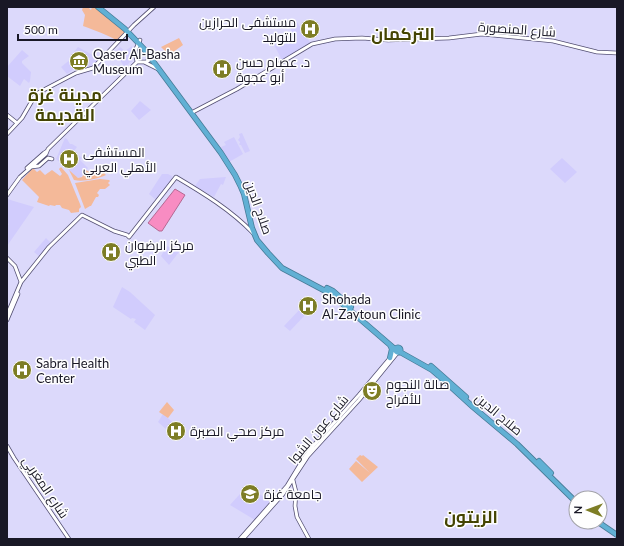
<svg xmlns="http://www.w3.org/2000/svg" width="624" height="546" font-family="Lato,Cairo,sans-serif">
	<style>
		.built { fill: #d1ccfd }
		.green { fill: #f4b999 }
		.water { fill: #f88cc2; stroke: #b56993 }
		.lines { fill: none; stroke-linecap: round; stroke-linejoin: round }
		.secondary-casing { stroke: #545073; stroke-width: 4.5 }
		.highway-casing { stroke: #487b97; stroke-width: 6 }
		.secondary { stroke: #fff; stroke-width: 3 }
		.highway { stroke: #61b0d4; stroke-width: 4.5 }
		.labels { text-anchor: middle; stroke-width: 3; stroke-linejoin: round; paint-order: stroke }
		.poi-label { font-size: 13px; fill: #191826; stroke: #fefefe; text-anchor: start }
		.street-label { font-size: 13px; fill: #191826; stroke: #fefefe }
		.district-label { font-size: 17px; font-weight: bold; fill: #444402; stroke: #fefefe }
	</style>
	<rect width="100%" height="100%" fill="#dcd9fb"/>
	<path class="built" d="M297 22 311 44 282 60 273 43 292 33 290 26Z
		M132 46 133 52 130 53 132 62H130L125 68 118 57H114V53L120 47 125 51Z
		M78 47 100 59 90 68 82 61 78 60 77 61 78 62 75 65 77 66 70 72 67 74 61 67 71 59 69 58Z
		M22 50 29 56 22 61V63L31 72 30 81 29 83 24 79 20 86 7 76V67Z
		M140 101 151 110 139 120 131 111Z
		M242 133 250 151 245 153 241 145H240L239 144 240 143V142L238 140 240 137 239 134Z
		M234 137 243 154 229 162 221 147 226 145 224 142Z
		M65 138 67 139 70 144H72L77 147 74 151 82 158 80 160 88 168 81 177 78 178 56 159Z
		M562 158 577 172 565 183 550 169Z
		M162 174H168L172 176V179L156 200 149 194Z
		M226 177 223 185 221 184 214 197 195 186 200 179Z
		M7 199 34 207 7 246V226L9 224 7 223Z
		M46 238 51 243 40 257 34 252Z
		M167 246 179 252 169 265 161 256Z
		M122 287 130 292 155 315 145 330 134 322 136 319 132 318 131 319 113 307Z
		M302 307 307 313 290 331 284 326Z
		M163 414 183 431 177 439 158 422Z
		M248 485 271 503 255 520 230 505Z"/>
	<path class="green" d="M83 7H88L91 10 92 7H96L126 32 118 41C108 35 94 30 83 26L85 15 82 10Z
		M179 38 183 45 169 55 161 47Z
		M61 167 68 175 80 204 81 207 79 209V212L71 213 69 210 62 208 60 205H56L55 206 50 205 49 206 37 202 39 197 22 180 32 169H34L37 172 40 170 45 175 52 170 60 176 62 174 59 169Z
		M99 168 106 175C97 179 83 182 74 180L69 170 78 178 82 177 86 170 93 174Z
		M100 179 109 180 110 181 108 183 110 185 105 189H100L97 193 99 195 98 197H96L91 206H90L85 209 75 183Z
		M167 402 174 410 168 418 159 412Z
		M360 455 362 456 363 455 378 467 362 482 349 469 356 461 370 473 356 459Z"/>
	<path class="water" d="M175 189 185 195 162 231H159L148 223Z"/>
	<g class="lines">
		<g class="secondary-casing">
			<path id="secondary" d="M137 62 135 51 140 40
				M144 62 158 69
				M193 112 237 89 312 44 335 39 362 38 388 40 449 38 482 34 553 41 597 52 617 53
				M7 115 17 123
				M7 134 22 118 36 94 76 73 93 68 134 25 154 7
				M31 167 39 166 48 158 52 159
				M27 168 44 153 47 151
				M7 195 20 177 46 154 48 149 137 62H146L151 59
				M129 237 176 177C203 193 231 210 253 233
				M7 258 15 266 21 282
				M7 315 21 282 49 247 82 215 114 231 127 235 129 237
				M7 320 18 294
				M7 446 14 458 69 539
				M293 480 296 492 295 506 297 517 309 539
				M240 539 287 486 304 458 313 446 359 395 396 351
				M243 539 283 494 308 456 359 400 398 352"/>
		</g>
		<g class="highway-casing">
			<path id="highway" d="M98 7 125 29 144 49 221 153 235 175 241 187 244 194 252 228 257 240 268 253 282 268 331 294 396 350
				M327 288 333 291 351 307
				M395.5 350a2.5 2.5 0 1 1 5 0a2.5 2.5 0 1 1-5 0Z
				M400 352 432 370 439 376 473 407 517 444 576 502
				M390 358 392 349 390 345
				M431 366 466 397
				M539 461 551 473
				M598 522 617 535"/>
		</g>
		<use href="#secondary" class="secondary"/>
		<use href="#highway" class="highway"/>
	</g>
	<defs>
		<g id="hospital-disc" transform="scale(1)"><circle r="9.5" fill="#7d7d25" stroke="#fefefe"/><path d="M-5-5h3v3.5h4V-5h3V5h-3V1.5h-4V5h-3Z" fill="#fff"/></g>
		<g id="museum-disc" transform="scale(1)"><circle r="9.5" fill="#7d7d25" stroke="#fefefe"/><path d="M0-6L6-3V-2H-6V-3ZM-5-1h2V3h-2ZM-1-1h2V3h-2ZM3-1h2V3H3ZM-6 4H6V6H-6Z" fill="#fff"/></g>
		<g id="theatre-disc" transform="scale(1)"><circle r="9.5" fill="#7d7d25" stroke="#fefefe"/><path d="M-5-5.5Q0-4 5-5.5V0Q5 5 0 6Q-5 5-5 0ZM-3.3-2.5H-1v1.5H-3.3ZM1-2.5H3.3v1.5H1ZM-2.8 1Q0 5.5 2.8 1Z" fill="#fff"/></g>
		<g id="university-disc" transform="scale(1)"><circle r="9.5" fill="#7d7d25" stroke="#fefefe"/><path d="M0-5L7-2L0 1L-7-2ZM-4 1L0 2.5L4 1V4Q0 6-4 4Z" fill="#fff"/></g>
	</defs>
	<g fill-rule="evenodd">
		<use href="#hospital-disc" x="310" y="29"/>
		<use href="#museum-disc" x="79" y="61"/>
		<use href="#hospital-disc" x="222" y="69"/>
		<use href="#hospital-disc" x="69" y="159"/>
		<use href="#hospital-disc" x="111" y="252"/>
		<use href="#hospital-disc" x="308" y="306"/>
		<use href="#hospital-disc" x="22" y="370"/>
		<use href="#theatre-disc" x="372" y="391"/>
		<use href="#hospital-disc" x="176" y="431"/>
		<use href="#university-disc" x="250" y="494"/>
	</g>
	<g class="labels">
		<g class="poi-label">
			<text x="296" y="27" text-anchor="end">مستشفى الحرازين<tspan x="296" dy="15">للتوليد</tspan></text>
			<text x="93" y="59">Qaser Al-Basha<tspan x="93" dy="15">Museum</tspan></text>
			<text x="236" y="67">د. عصام حسن<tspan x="236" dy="15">أبو عجوة</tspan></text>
			<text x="83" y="157">المستشفى<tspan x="83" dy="15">الأهلي العربي</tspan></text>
			<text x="125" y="250">مركز الرضوان<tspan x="125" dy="15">الطبي</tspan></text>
			<text x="322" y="304">Shohada<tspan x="322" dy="15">Al-Zaytoun Clinic</tspan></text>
			<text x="36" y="368">Sabra Health<tspan x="36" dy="15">Center</tspan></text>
			<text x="386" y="389">صالة النجوم<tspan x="386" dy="15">للأفراح</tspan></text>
			<text x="190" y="436">مركز صحي الصبرة</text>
			<text x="264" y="499">جامعة غزة</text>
		</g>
		<g class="street-label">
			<text transform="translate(517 29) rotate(4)" y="5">شارع المنصورة</text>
			<text transform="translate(259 207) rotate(70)" y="5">صلاح الدين</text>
			<text transform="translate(499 414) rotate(40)" y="5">صلاح الدين</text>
			<text transform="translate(318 429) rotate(-50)" y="5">شارع عون الشوا</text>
			<text transform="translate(46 487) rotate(56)" y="5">شارع المغربي</text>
		</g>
		<g class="district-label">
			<text x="403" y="40">التركمان</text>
			<text x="65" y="101">مدينة غزة<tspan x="65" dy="20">القديمة</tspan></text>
			<text x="471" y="523">الزيتون</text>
		</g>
	</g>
	<rect width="624" height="546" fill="none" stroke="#191826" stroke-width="16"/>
	<g transform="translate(588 510) rotate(271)"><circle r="19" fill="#fefefe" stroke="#a2a2a8"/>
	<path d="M0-3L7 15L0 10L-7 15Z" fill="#7d7d25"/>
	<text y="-6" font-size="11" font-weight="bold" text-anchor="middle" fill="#191826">N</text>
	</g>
	<path d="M18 34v6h109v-6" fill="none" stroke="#191826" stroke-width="2"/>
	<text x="24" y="34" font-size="12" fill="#191826" stroke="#fefefe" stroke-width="3" paint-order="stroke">500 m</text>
</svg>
